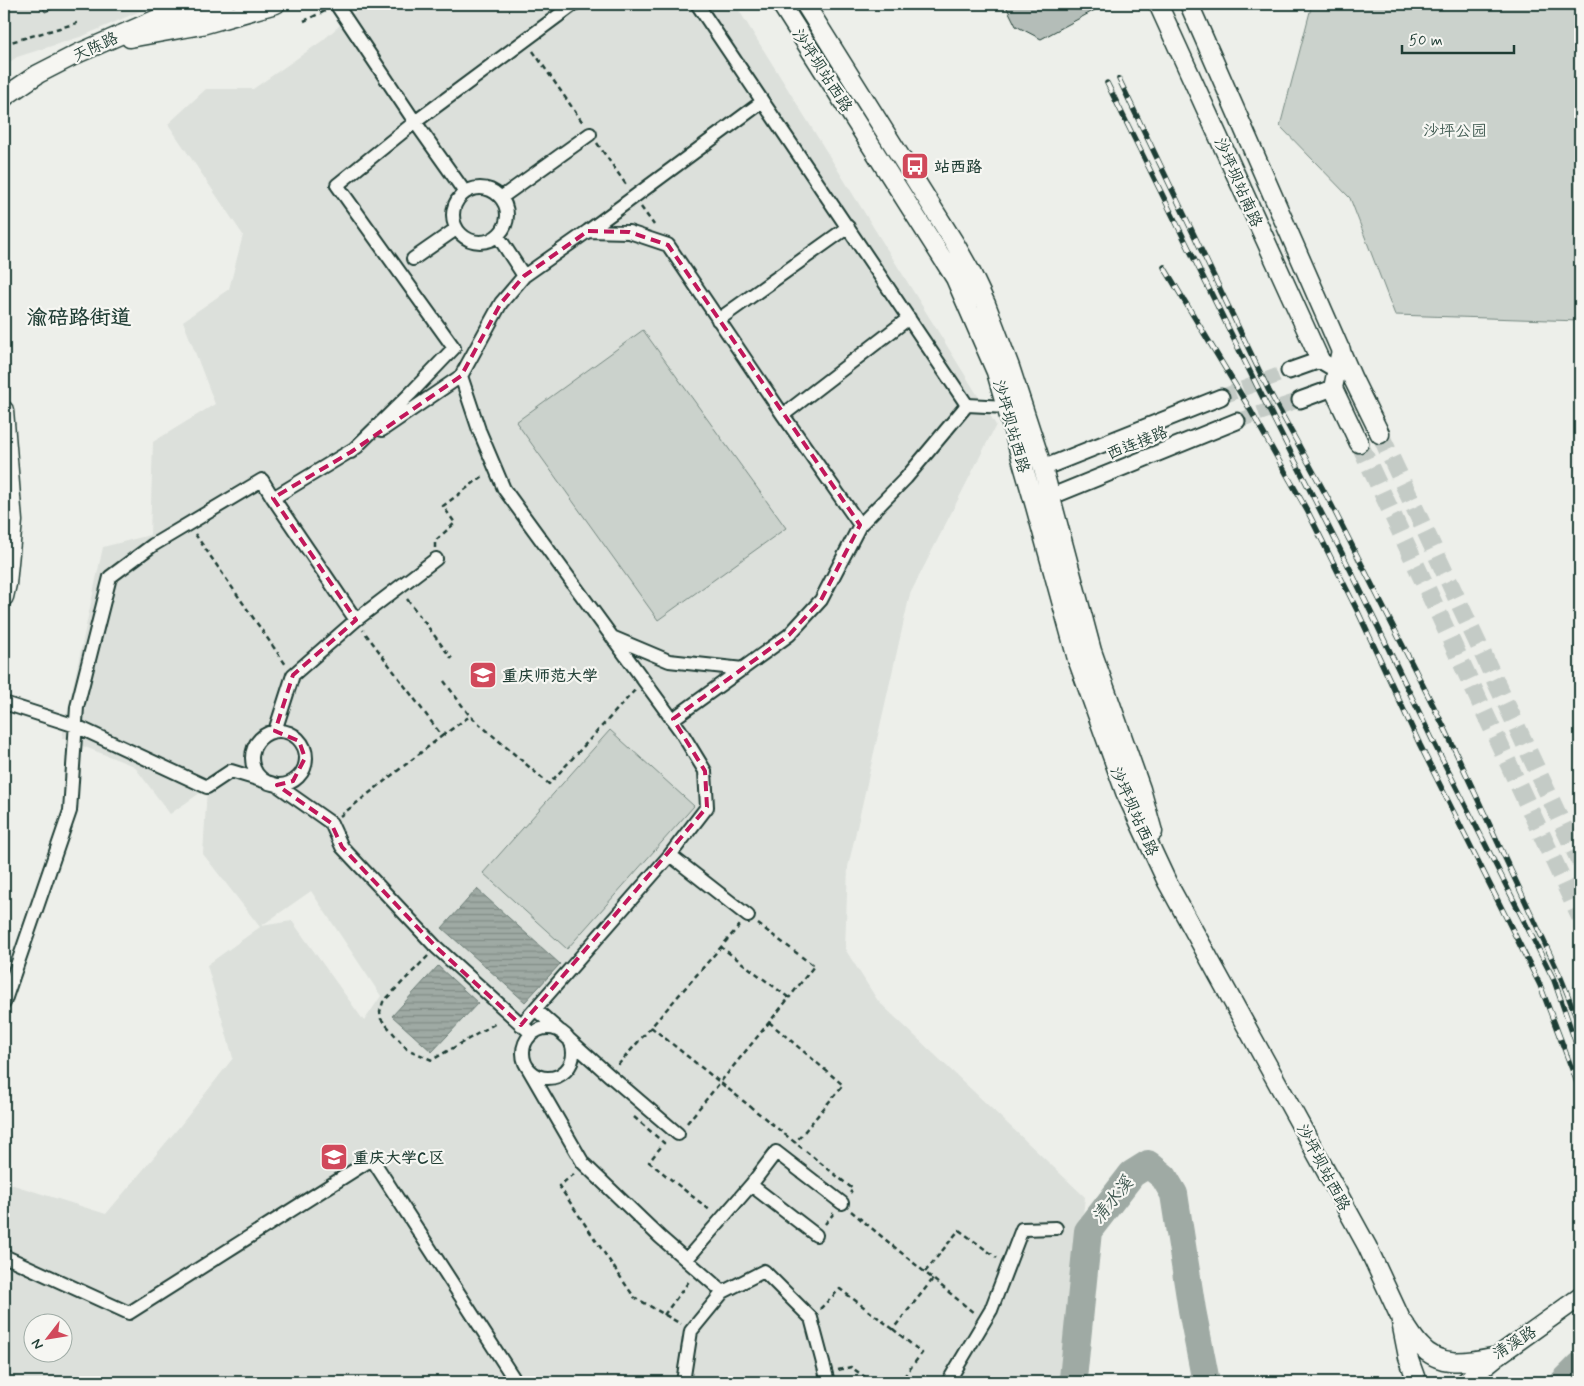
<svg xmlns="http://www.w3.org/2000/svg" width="1584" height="1386" font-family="Mynerve,'LXGW WenKai TC',sans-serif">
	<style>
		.built { fill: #dce0db; fill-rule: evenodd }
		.green { fill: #cbd2cc; stroke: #758880 }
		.water { fill: url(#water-rules); stroke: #6c7e77 }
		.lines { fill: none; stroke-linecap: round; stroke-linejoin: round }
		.river { stroke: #9faaa4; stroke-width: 28 }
		.building { fill: #b4bdb8; stroke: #1f3d34 }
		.tertiary-tunnel { stroke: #c4cbc6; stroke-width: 15; stroke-dasharray: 15 8; stroke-linecap: butt }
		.secondary-tunnel { stroke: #c4cbc6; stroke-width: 18; stroke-dasharray: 18 9; stroke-linecap: butt }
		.minor-casing { stroke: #1f3d34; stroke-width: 16 }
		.tertiary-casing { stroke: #1f3d34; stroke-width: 19 }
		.secondary-casing { stroke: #1f3d34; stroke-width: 21 }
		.path { stroke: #1f3d34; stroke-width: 2.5; stroke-dasharray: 5 4; stroke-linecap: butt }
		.minor { stroke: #f6f6f2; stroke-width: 12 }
		.tertiary { stroke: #f6f6f2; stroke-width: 15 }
		.secondary { stroke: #f6f6f2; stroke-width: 18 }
		.rail-casing { stroke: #1f3d34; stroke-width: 5.5 }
		.rail { stroke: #f6f6f2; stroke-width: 4; stroke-dasharray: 11; stroke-linecap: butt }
		.marked { fill: none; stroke: #c2185b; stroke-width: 4; stroke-dasharray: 10 6; stroke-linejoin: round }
		.labels { text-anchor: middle; stroke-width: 4.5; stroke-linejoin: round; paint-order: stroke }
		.street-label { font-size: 16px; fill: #1f3d34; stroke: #f6f6f2 }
		.park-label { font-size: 16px; fill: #415b52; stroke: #f6f6f2 }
		.poi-label { font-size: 16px; font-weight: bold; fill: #1f3d34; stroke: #f6f6f2; text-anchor: start }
		.water-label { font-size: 18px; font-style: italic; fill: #3f5850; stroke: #f6f6f2 }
		.district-label { font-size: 21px; font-weight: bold; fill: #1f3d34; stroke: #f6f6f2 }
	</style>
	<defs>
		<pattern id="water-rules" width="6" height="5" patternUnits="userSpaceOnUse" patternTransform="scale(1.25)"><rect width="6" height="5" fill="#9faaa4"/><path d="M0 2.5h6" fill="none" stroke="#818c86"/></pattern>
	</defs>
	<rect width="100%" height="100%" fill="#edefea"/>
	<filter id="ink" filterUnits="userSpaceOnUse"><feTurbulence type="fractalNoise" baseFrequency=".02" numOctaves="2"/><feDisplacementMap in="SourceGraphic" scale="10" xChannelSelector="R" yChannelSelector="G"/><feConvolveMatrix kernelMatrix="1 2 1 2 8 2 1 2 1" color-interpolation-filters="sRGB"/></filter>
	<g filter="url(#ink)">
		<path class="built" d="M4 4H156L83 36 17 57 4 66Z
			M364 4H735L996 425 910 594 848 867 845 949 878 1001 1085 1197 1065 1374 1059 1382H4V1182L106 1214 180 1126 233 1058 207 965 260 927 203 854 207 788 170 814 134 766 62 738 103 547 150 535 153 442 215 404 183 321 229 289 243 235 168 124 206 89H253L322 41ZM311 891 381 996 364 1021 292 921 261 926ZM32 1324H62V1354H32Z"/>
		<path class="green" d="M1312 4H1580V321L1395 315 1350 198 1280 126Z
			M643 330 786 528 658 620 516 422Z
			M610 730 694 806 567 949 483 873Z"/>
		<path class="water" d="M477 889 560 964 525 1002 442 928Z
			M438 966 478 1003 432 1052 392 1016Z"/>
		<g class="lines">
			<path class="river" d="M1071 1382 1073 1379 1088 1231 1132 1174 1148 1164 1164 1177 1174 1194 1192 1310 1206 1382
				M1564 1382 1580 1366"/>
		</g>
		<path class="building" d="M41 4H64L45 12Z
			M1005 4H1106L1041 39 1016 26Z"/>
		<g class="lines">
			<path class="tertiary-tunnel" d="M1221 397 1289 371
				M1237 421 1300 400"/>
			<path class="secondary-tunnel" d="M1380 434 1580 862
				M1359 443 1580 917"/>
			<g class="minor-casing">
				<path id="minor" d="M336 4 415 122 464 191
					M697 4 967 405 906 478 860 525
					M453 215a27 27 0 1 1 54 0a27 27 0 1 1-54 0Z
					M502 197 590 134
					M588 231 762 102
					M498 236 524 276 501 303 461 376 479 430 504 489 680 730 705 771 707 807 670 855 521 1025
					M413 259 456 229
					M524 276 588 231 629 232 668 245 783 415 860 525 821 600 789 635 673 719
					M718 320 848 227
					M967 405 1006 407
					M783 415 909 318
					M382 430 461 376
					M351 452 410 394 454 348 337 185 415 122 574 4
					M356 620 273 498 357 447
					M612 637 669 661 743 669
					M4 703 76 726 207 787 231 771 277 785 331 823 342 847 436 947 532 1034
					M275 731 293 675 356 620 436 559
					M252 758a27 27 0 1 1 54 0a27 27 0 1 1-54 0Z
					M670 855 748 916
					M4 1003 70 811 77 707 110 577 153 545 262 480 273 498
					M535 1009 609 1075 678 1134
					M523 1053a25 25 0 1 1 50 0a25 25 0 1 1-50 0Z
					M528 1068 583 1163 660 1237 723 1292 691 1331 683 1382
					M751 1185 816 1235
					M4 1256 129 1313 372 1159 516 1382
					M686 1260 751 1185 776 1152 842 1203
					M723 1292 764 1271 811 1318 828 1382
					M948 1382 991 1310 1022 1229 1056 1228"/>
			</g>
			<g class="tertiary-casing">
				<path id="tertiary" d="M1289 371 1320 360 1330 366
					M1300 400 1333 388
					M1043 468 1221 397
					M1050 497 1237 421"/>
			</g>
			<g class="secondary-casing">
				<path id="secondary" d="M781 4 955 278 996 372 1035 506 1077 659 1125 792 1167 882 1367 1246 1400 1317 1408 1357 1417 1382
					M805 4 954 242 971 272 986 304 1010 367 1043 468 1092 651 1141 789 1153 832
					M1158 4 1320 360
					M1189 4 1353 379 1380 434
					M179 19 224 4
					M130 38 202 25 276 4
					M4 98 7 95 38 74 79 53 191 4
					M1341 350 1333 388 1359 443
					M4 410 13 521 7 584 4 597
					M1404 1323C1409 1330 1414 1339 1420 1345 1439 1368 1468 1362 1493 1357
					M1465 1382 1496 1357 1580 1297"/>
			</g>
			<path class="path" d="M304 21 325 11
				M4 44 77 23
				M533 51 583 123
				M597 143 627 186
				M641 207 654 225
				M195 534 286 665
				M435 548V541L455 523 443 506 483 476
				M407 599 452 659
				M444 681 470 716
				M442 736 470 716 549 784 635 690
				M340 816 442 736 363 630
				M758 924 814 966 789 998
				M428 956 383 1002 380 1012 381 1019 407 1049 432 1060 498 1022
				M769 1022 843 1085 795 1143
				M651 1027 853 1189 850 1193
				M618 1065 721 947
				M634 1117 664 1143 649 1162 711 1211
				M687 1123 789 998 721 947 740 925
				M574 1174 559 1186 634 1297 681 1324
				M851 1211 974 1313
				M825 1224 834 1213
				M925 1272 959 1230 997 1258
				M820 1309 840 1289 893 1329 933 1279
				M664 1315 690 1280
				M893 1329 922 1353 900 1382
				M838 1370 851 1367 872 1382"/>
			<use href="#minor" class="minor"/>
			<use href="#tertiary" class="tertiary"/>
			<use href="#secondary" class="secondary"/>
			<g class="rail-casing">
				<path id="rail" d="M1119 79 1269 391 1331 504 1446 731 1561 978 1580 1026
					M1107 83 1261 394 1351 571 1432 739 1554 980 1580 1055
					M1164 267 1248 406 1308 512 1358 612 1420 745 1540 985 1580 1090"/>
			</g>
			<use href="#rail" class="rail"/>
		</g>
	</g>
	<path class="marked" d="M588 231 629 232 668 245 860 525 821 600 789 635 673 719 705 771 707 807 521 1025 436 947 342 847 331 823 277 785 293 781 305 758 299 741 275 731 293 675 356 620 273 498 351 452 461 376 501 303 524 276Z"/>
	<defs>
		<g id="bus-square" transform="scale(1.4375)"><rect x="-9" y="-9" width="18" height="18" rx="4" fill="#d1495b" stroke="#f6f6f2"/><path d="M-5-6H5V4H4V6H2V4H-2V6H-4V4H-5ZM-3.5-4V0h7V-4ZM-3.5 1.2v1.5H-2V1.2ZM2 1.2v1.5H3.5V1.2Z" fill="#fff"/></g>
		<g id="university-square" transform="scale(1.4375)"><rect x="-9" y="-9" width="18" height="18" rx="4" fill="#d1495b" stroke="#f6f6f2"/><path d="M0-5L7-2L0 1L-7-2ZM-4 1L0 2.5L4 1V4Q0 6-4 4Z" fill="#fff"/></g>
	</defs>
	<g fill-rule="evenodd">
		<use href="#bus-square" x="915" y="166"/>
		<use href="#university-square" x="483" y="675"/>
		<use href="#university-square" x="334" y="1157"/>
	</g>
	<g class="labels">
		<g class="street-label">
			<text transform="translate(95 46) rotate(-25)" y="6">天陈路</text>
			<text transform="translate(823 70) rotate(57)" y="6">沙坪坝站西路</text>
			<text transform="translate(1239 182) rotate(66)" y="6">沙坪坝站南路</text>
			<text transform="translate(1012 426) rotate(74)" y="6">沙坪坝站西路</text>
			<text transform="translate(1137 442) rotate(-22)" y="6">西连接路</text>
			<text transform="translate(1135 811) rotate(66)" y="6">沙坪坝站西路</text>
			<text transform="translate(1324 1167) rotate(62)" y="6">沙坪坝站西路</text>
			<text transform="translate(1514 1342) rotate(-32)" y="6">清溪路</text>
		</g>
		<g class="park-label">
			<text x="1455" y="136">沙坪公园</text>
		</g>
		<g class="poi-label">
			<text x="934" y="172">站西路</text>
			<text x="502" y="681">重庆师范大学</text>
			<text x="353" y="1163">重庆大学C区</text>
		</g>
		<g class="water-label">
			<text transform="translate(1112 1200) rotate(-51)" y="6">清水溪</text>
		</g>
		<g class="district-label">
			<text x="79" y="324">渝碚路街道</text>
		</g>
	</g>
	<rect width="1584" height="1386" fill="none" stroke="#f6f6f2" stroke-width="20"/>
	<rect x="10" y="10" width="1564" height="1366" fill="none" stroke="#1f3d34" stroke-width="2" filter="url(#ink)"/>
	<g transform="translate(48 1338) rotate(239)"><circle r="24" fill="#f6f6f2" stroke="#a0aca6"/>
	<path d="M0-4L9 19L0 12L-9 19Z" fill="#d1495b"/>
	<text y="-8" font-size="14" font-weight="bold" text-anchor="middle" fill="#1f3d34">N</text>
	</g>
	<path d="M1402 45v8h112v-8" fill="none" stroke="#1f3d34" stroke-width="2.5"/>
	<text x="1409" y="45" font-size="15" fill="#1f3d34" stroke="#f6f6f2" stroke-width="4" paint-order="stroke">50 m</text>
</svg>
